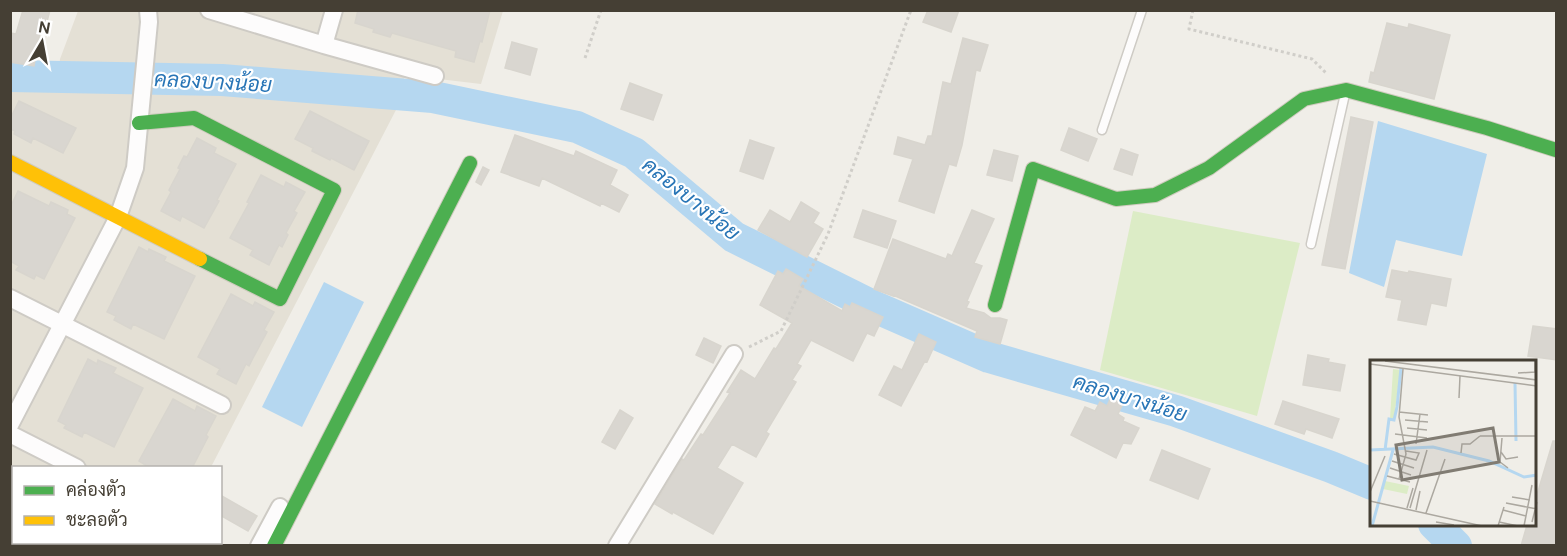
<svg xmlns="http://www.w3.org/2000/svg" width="1567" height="556" font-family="'DM Sans',Sarabun,sans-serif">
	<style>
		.residential { fill: #e4e0d5 }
		.green { fill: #dcecc6 }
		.water { fill: #b5d7f0 }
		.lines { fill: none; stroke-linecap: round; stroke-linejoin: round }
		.river { stroke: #b5d7f0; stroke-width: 32 }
		.building { fill: #d9d6d0; stroke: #d8d5ce; stroke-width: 1.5 }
		.lane-casing { stroke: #cecbc5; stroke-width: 11 }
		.street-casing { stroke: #cecbc5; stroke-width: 20 }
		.fast-casing { stroke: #cfcbbe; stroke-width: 16 }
		.slow-casing { stroke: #cfcbbe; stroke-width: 16 }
		.path { stroke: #d0cec9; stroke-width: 3; stroke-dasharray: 3 3; stroke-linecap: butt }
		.lane { stroke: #fdfcfc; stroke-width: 8 }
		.street { stroke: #fdfcfc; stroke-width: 16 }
		.fast { stroke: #4caf50; stroke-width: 14 }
		.slow { stroke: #ffc107; stroke-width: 14 }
		.labels { text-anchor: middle; stroke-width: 4.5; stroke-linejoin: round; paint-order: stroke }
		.water-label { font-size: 21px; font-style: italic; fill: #2875b6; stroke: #fff }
		.inset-river { fill: none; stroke: #b5d7f0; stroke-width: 3 }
		.inset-road { fill: none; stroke: #aca8a0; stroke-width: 1.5 }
		.view { fill: #817c73; fill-opacity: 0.15; stroke: #817c73; stroke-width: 3 }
		.inset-edge { fill: none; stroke: #453f34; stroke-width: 3 }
	</style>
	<rect width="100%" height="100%" fill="#f0eee8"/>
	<path class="residential" d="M78 11H503L481 84 405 75 397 108 211 467 14 468V542L172 543 170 545H11L10 86H58L60 59Z"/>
	<path class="green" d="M1133 211 1300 243 1257 416 1100 370Z"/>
	<path class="water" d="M1378 121 1487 154 1462 256 1396 240 1384 287 1349 273Z
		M324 282 364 302 302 427 262 407Z"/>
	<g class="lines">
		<path class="river" d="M10 76 222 80 433 97 577 127 634 153 734 237 877 308 989 357 1176 411 1331 467 1372 484
			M1434 524 1456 546"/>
	</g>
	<path class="building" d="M23 10H50L44 33 40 32 34 66 10 62V33L16 34Z
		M358 10H490L482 42 480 41 474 62 455 57 456 51 392 33 390 37 373 32 374 29 355 23Z
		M928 10H959L951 32 923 22Z
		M1387 23 1408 28 1409 24 1450 35 1434 99 1369 82 1371 72 1374 73Z
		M963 38 988 45 980 71 976 70 962 145 956 166 949 164 934 213 899 201 913 159 894 154 898 137 925 145 928 136H932L943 82 951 84Z
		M512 42 537 49 530 75 505 68Z
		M630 83 662 95 653 120 621 109Z
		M19 101 76 128 63 153 33 138 31 143 14 134 15 131 10 129V119Z
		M310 111 369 141 354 170 331 158 330 160 312 151 313 148 295 139Z
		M1351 117 1373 122 1345 269 1322 265Z
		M1069 128 1097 139 1088 161 1061 150Z
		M515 135 574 156 576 151 617 170 610 185 628 195 619 212 601 203 600 206 542 178 539 186 501 172Z
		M197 138 216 148 214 153 236 164 217 200 219 201 204 228 182 216 180 221 161 211 171 192 169 190 180 169 178 168 184 156 187 157Z
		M750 140 774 148 763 179 740 171Z
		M1121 149 1138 155 1132 175 1114 169Z
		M994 150 1018 156 1012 181 987 175Z
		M483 167 489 170 481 185 476 182Z
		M261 175 284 187 286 182 305 192 294 211 297 213 286 233 288 235 282 247 279 245 269 265 250 255 253 250 230 238 249 203 247 202Z
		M18 191 49 206 51 202 68 210 67 214 75 218 44 279 36 275 34 279 16 270 19 266 10 261V208Z
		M801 202 819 213 813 223 823 229 807 257 758 230 770 210 790 222Z
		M863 210 896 221 887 248 854 237Z
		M972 210 994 219 974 263 982 266 967 301 969 302 966 308 984 313 991 318H1000L1007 320 1000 344 975 337 977 331 893 295V296L874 289 893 239 946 259 948 254 952 256Z
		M139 247 148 252 149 249 166 257 164 261 195 276 164 339 133 324 131 329 114 320 116 316 107 312Z
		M786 269 803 279 799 286 842 311 845 304 850 307 852 303 883 317 874 336 867 333 853 361 811 340 797 364 801 366 792 380 796 382 766 432 769 434 756 457 732 444 717 468 743 483 713 534 673 512 672 514 655 504 682 459 684 460 701 434 703 435 730 393 727 392 741 370 755 379 774 348 776 349 792 323 760 305 778 271 783 274Z
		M1392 270 1408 273 1409 271 1451 279 1446 306 1431 303 1426 325 1398 320 1402 300 1386 297Z
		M231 294 253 306 255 302 274 312 264 330 267 332 253 358 249 366 246 364 236 384 217 374 220 369 198 357Z
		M1533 326 1557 329V360L1528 356Z
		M919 334 936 342 927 362 925 361 901 406 879 395 894 366 902 370Z
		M704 338 721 346 713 363 696 355Z
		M1308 355 1329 359 1328 362 1345 365 1340 391 1303 385Z
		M88 359 97 364 98 360 116 368 113 373 143 388 114 447 84 432 82 437 64 428 66 425 58 421Z
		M1111 397 1123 403 1118 414 1124 418 1123 421 1139 428 1131 444 1123 443 1116 458 1071 435 1085 407 1095 411 1100 402 1107 406Z
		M173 399 195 411 197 406 216 416 206 435 208 437 192 468H150L139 461Z
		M1283 401 1339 419 1332 438 1306 429 1304 434 1275 424Z
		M620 410 633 418 615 449 602 442Z
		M1553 441H1557V546H1521L1527 525H1536V498Z
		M1162 450 1210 469 1198 499 1150 480Z
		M220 495 257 516 248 531 220 515Z"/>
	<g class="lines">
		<g class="lane-casing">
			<path id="lane" d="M1102 130 1142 10
				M1311 244 1345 94"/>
		</g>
		<g class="street-casing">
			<path id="street" d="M209 10 324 45 435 76
				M324 45 334 10
				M10 298 222 405
				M10 425 118 217 135 168 149 22 148 10
				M10 434 77 468
				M259 546 280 507
				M617 546 734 354"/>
		</g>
		<g class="fast-casing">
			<path id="fast" d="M139 123 194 118 334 190 280 299 200 259
				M995 305 1033 169 1116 199 1155 195 1209 168 1304 99 1346 90 1487 128 1556 150
				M274 546 470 163"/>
		</g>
		<g class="slow-casing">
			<path id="slow" d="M10 162 200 259"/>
		</g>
		<path class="path" d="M1193 10 1189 29 1312 59 1326 73
			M585 58 601 10
			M749 347 781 331 828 234 911 10"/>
		<use href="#lane" class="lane"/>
		<use href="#street" class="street"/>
		<use href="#fast" class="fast"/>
		<use href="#slow" class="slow"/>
	</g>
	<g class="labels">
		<g class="water-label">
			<text transform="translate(213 82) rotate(3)" y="7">คลองบางน้อย</text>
			<text transform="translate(691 199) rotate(39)" y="7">คลองบางน้อย</text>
			<text transform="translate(1130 398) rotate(17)" y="7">คลองบางน้อย</text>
		</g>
	</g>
	<g transform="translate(1370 360)">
		<rect width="166" height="166" fill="#f0eee8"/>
		<path d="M23 9 30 10 24 59H20ZM15 121 39 126 37 134 13 129Z" fill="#dcecc6"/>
		<path class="inset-river" d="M145 23 146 81M0 90 63 87 119 101 154 117 167 115M15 90 19 59 24 60 27 47 31 8M2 166 23 90"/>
		<path class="inset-road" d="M15 1 167 20M0 4 167 26M148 13 165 12V1M89 38 90 16M29 52 58 55M35 60 58 62M37 68 57 70M25 74 57 78M110 76H167M132 78 130 102 138 108M46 84 50 54M131 92 136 99 148 97M91 93 92 84H100L110 76M24 94 46 100 49 93 36 91M22 101 44 108M20 108 41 115M17 116 40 122M29 119 36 94 29 57 33 9M0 132 15 96M142 137 160 140M0 141 112 166M136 143 167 149M37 148 43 128M40 148 57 90M46 150 50 131M133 150 156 156M56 153 75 99M66 162 84 165M129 162 148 166M162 162 167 142M128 166 134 147M154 166 162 125"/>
		<path class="view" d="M123 68 129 102 32 120 26 85Z"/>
		<rect width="166" height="166" class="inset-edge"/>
	</g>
	<rect width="1567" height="556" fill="none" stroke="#453f34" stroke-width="24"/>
	<rect x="12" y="466" width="210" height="78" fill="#ffffff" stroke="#b5b2ae" stroke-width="1.5"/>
	<rect x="24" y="486" width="30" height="9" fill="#4caf50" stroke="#b5b2ae" stroke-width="1.5"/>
	<text x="66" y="496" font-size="18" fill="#453f34">คล่องตัว</text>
	<rect x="24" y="516" width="30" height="9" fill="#ffc107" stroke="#b5b2ae" stroke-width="1.5"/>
	<text x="66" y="526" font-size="18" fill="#453f34">ชะลอตัว</text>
	<g transform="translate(42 42) rotate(10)" stroke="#ffffff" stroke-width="4.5" paint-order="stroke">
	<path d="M0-4.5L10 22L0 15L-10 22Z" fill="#453f34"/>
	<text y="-9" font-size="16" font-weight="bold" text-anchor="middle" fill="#453f34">N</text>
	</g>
</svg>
